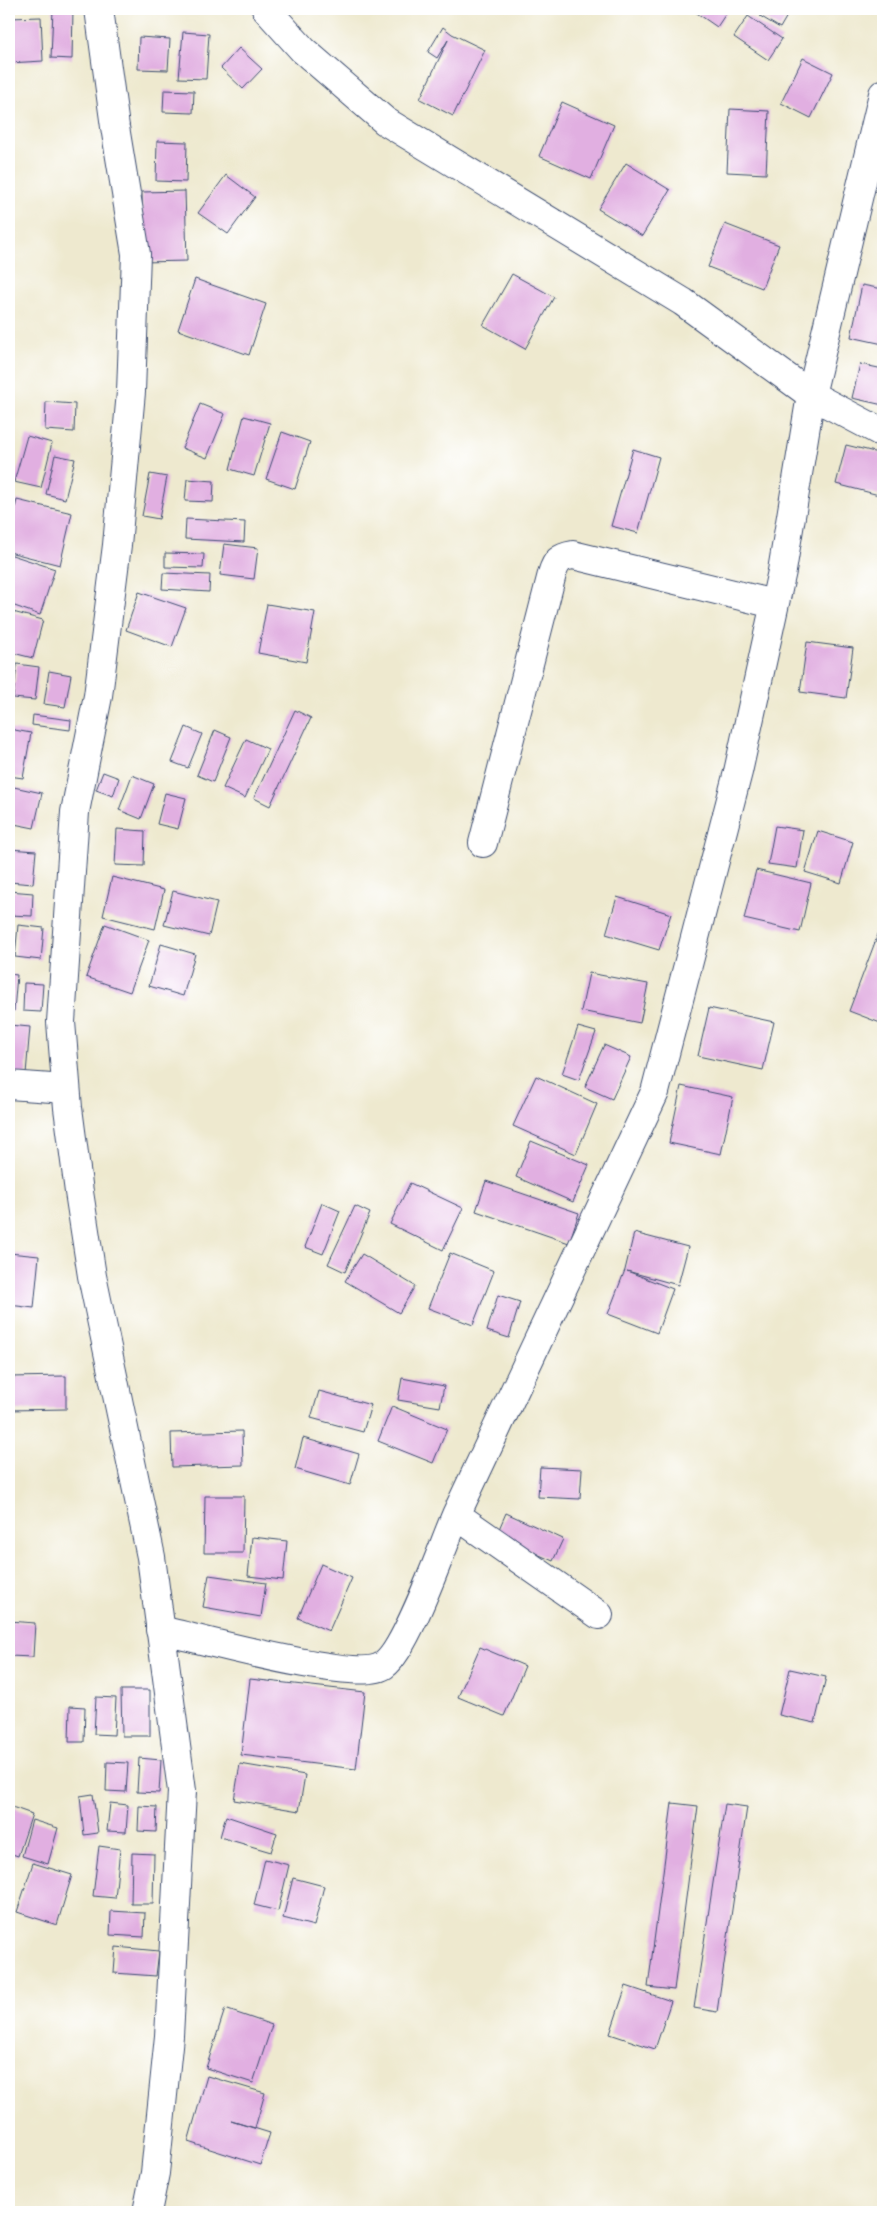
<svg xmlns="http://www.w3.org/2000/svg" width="892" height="2221" font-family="Caveat,sans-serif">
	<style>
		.building { fill: #e1afe1 }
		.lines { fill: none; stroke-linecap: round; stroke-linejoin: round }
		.street-casing { stroke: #3b4b6f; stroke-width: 30 }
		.secondary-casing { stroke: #3b4b6f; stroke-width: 30 }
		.street { stroke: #fff; stroke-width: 28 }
		.secondary { stroke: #fff; stroke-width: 28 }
	</style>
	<rect width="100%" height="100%" fill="#fff"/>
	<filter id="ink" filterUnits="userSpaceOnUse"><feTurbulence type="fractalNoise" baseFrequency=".02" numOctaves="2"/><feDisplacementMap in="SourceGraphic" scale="10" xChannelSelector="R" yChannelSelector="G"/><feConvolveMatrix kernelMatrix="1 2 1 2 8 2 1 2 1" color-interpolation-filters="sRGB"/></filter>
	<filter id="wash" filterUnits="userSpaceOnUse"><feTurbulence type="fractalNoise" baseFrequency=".0096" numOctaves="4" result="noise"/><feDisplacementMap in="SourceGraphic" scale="20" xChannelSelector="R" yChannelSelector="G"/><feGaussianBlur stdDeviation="1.12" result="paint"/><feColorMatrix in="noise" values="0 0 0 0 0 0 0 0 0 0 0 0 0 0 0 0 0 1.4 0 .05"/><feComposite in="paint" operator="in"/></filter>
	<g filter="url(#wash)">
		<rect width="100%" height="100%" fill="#eee9cf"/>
		<g id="blocks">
			<path class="building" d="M53 9H73L72 59 51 58Z
				M691 9H729L717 27Z
				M765 9H791L780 28 760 16Z
				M748 16 782 39 768 60 734 37Z
				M41 17 43 61 9 63V18Z
				M443 27 452 34 485 50 453 116 420 99 448 40 437 58 428 52Z
				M183 32 209 34 206 79 179 78Z
				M139 37 170 39 168 70 138 69Z
				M239 48 262 69 243 89 221 68Z
				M803 58 833 73 811 118 781 103Z
				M164 90 194 91 193 113 163 112Z
				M562 102 614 125 591 179 539 156Z
				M730 109 769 111 766 174 727 172Z
				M157 141 187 142 186 182 156 181Z
				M626 163 670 190 642 236 598 209Z
				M226 175 255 197 228 234 198 213Z
				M185 191 187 261 143 262 142 192Z
				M725 224 779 245 762 288 708 267Z
				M512 274 554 297 525 349 483 325Z
				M195 279 266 304 249 355 178 330Z
				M862 285 883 289V344L851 337Z
				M860 364 883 369V405L852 398Z
				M46 402 75 404 74 432 45 430Z
				M200 404 225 414 207 458 182 448Z
				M244 416 270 423 254 476 230 469Z
				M282 432 310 442 295 489 266 479Z
				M27 436 52 443 41 488 14 482Z
				M846 445 883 454V476L879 495 836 484Z
				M633 449 659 457 638 533 611 526Z
				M55 455 75 459 65 499 46 494Z
				M150 474 167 477 159 519 142 516Z
				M187 479 214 481 213 502 185 501Z
				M17 500 72 513 60 565 9 552V533Z
				M186 519 245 522 244 542 185 539Z
				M224 544 258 548 254 579 220 575Z
				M165 553 204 554 203 568 165 567Z
				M9 554 55 569 40 615 9 604Z
				M163 573 210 575 209 592 162 589Z
				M139 592 186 608 172 647 126 630Z
				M267 604 315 612 306 662 258 653Z
				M9 611 43 620 33 658 9 652Z
				M807 642 853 648 846 698 800 692Z
				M17 664 39 667 35 700 13 698Z
				M49 671 71 675 65 707 44 704Z
				M295 710 311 718 270 806 254 798Z
				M33 715 71 720 70 730 32 725Z
				M186 727 202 734 188 768 172 762Z
				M9 729 31 733 23 778 9 776Z
				M215 730 231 737 213 782 197 775Z
				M246 739 268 749 245 798 223 788Z
				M103 772 119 778 113 796 96 790Z
				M132 775 154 784 141 819 119 810Z
				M9 786 42 793 34 828 9 823Z
				M165 793 186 798 178 829 157 824Z
				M775 826 803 830 797 868 768 864Z
				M117 829 145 831 144 866 115 865Z
				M818 831 853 842 841 883 805 872Z
				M9 849 36 851 33 884 9 882Z
				M756 870 811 883 800 932 744 919Z
				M112 877 164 890 155 929 103 916Z
				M9 891 33 893 32 916 9 915Z
				M173 891 217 902 209 936 164 925Z
				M617 897 671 914 659 950 606 934Z
				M883 921V1024L849 1011Z
				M105 924 149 940 130 992 86 977Z
				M18 925 44 928 41 960 15 957Z
				M161 944 195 954 183 996 149 986Z
				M589 973 648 984 640 1023 581 1011Z
				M9 974 17 975 14 1011H9Z
				M24 983 43 984 41 1012 23 1011Z
				M709 1008 774 1022 763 1070 698 1056Z
				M9 1025 30 1027 26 1074 9 1073Z
				M578 1027 596 1032 579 1080 562 1074Z
				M604 1045 631 1057 612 1099 585 1087Z
				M536 1076 597 1104 576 1154 513 1126Z
				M681 1086 733 1097 721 1154 669 1143Z
				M531 1141 589 1165 573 1202 516 1177Z
				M486 1181 579 1213 569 1243 476 1211Z
				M410 1183 463 1208 443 1250 390 1224Z
				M322 1203 340 1211 323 1254 305 1247Z
				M355 1206 370 1213 345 1272 328 1264Z
				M634 1233 688 1247 678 1285 627 1271 673 1289 657 1333 608 1314 625 1270Z
				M9 1253 39 1256 34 1308 9 1305Z
				M450 1253 494 1271 473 1325 428 1308Z
				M362 1254 415 1286 399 1313 345 1281Z
				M498 1295 520 1302 509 1338 487 1331Z
				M66 1376V1409L9 1410V1377Z
				M402 1378 444 1386 440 1407 398 1400Z
				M319 1391 371 1405 363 1432 311 1418Z
				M392 1406 447 1429 433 1463 378 1441Z
				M242 1431 243 1465 172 1467 171 1433Z
				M303 1438 359 1454 350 1485 295 1469Z
				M540 1467 582 1469 580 1499 538 1497Z
				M205 1496H244L243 1553H204Z
				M506 1513 563 1539 553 1561 496 1536Z
				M252 1537 287 1541 283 1580 248 1576Z
				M321 1564 352 1578 329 1631 298 1618Z
				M209 1575 266 1583 261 1617 203 1607Z
				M9 1621 35 1623 33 1657 9 1656Z
				M480 1647 525 1666 504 1716 458 1697Z
				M790 1669 826 1677 815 1723 779 1715Z
				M250 1679 365 1692 356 1769 241 1755Z
				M121 1690H150V1736H122Z
				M96 1697 116 1698 114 1735 94 1734Z
				M70 1706 85 1707 84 1742H69Z
				M139 1758 161 1760 159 1793 137 1792Z
				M107 1762 128 1763 126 1792 106 1791Z
				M240 1764 305 1775 299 1811 234 1800Z
				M93 1794 98 1833 84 1835 80 1796Z
				M110 1803 128 1805 126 1832 107 1831Z
				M672 1803 698 1806 674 1990 648 1987Z
				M725 1804 747 1807 717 2012 694 2008Z
				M9 1806 32 1814 18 1856 9 1853Z
				M139 1806 157 1807 156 1832 138 1831Z
				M226 1816 277 1833 271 1852 220 1837Z
				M32 1820 58 1828 48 1864 22 1856Z
				M99 1846 120 1849 115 1898 93 1896Z
				M132 1853 154 1854 153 1904H131Z
				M265 1859 289 1865 278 1911 254 1905Z
				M33 1863 72 1875 57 1925 17 1912Z
				M293 1878 324 1886 314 1926 283 1918Z
				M111 1911 145 1913 144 1937 110 1935Z
				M116 1947 159 1951 156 1976 114 1973Z
				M626 1986 671 2001 655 2049 610 2034Z
				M225 2009 272 2025 253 2083 206 2068Z
				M207 2076 265 2093 255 2128 231 2121 270 2133 260 2165 188 2142Z"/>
		</g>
	</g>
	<g filter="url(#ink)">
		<use href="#blocks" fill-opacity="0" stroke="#3b4b6f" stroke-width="1"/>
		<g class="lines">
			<g class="street-casing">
				<path id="street" d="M483 843 552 574C556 561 560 557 573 555L774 604
					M9 1085 66 1089
					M456 1515 599 1615
					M160 1630C197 1638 359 1684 384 1665 407 1649 443 1545 456 1515L655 1092 738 772 782 571 811 395 883 94"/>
			</g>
			<g class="secondary-casing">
				<path id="secondary" d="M99 9 115 127 136 254 131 392 117 545 98 696 75 812 61 1022 68 1108 79 1192 92 1276 151 1557 182 1791 169 2036 155 2173 147 2212
					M266 9 303 50 385 121 683 302 811 395 883 433"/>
			</g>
			<use href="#street" class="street"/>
			<use href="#secondary" class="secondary"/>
		</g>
	</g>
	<rect width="892" height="2221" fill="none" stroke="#fff" stroke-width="30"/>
</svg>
